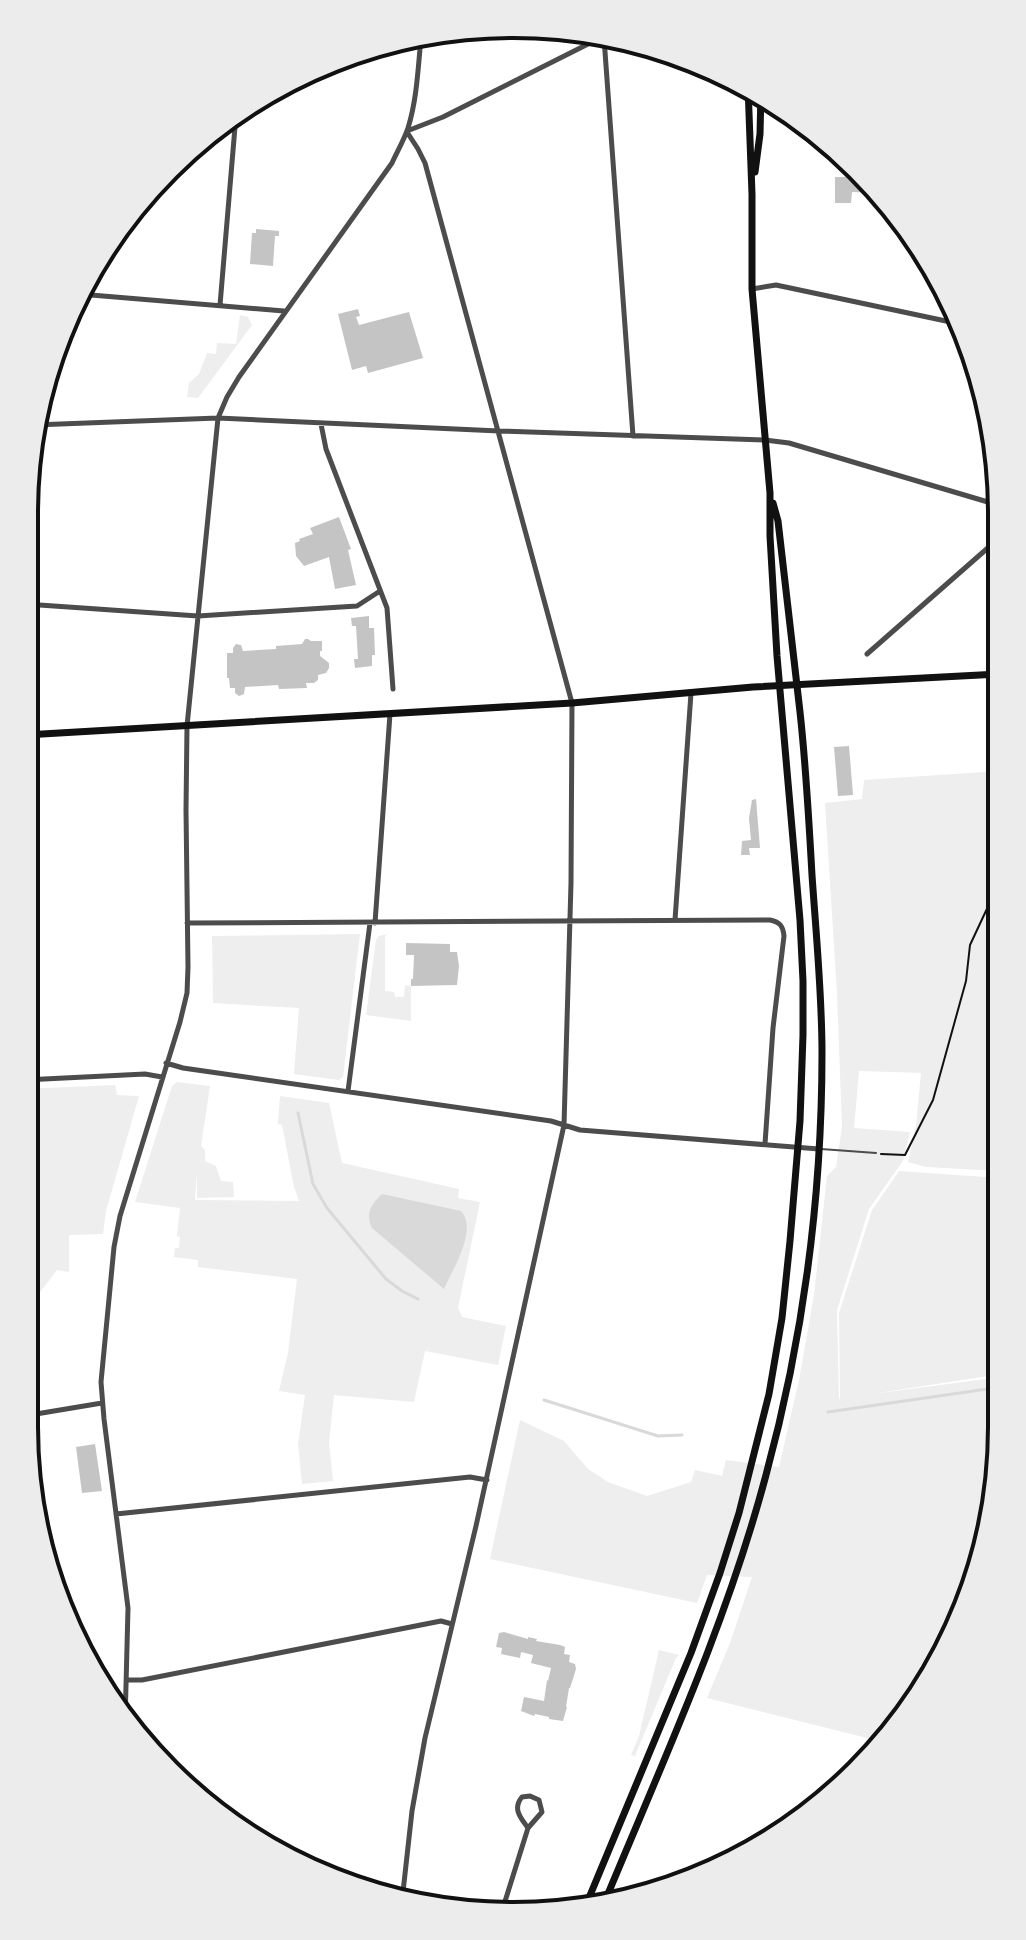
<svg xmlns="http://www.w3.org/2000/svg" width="1026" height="1940" font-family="'DM Sans',sans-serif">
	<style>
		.green { fill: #eee }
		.water { fill: #d9d9d9 }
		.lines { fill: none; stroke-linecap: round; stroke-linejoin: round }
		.stream { stroke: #d9d9d9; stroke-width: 3 }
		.building { fill: #c4c4c4 }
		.path { stroke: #111; stroke-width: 2 }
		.service { stroke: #4c4c4c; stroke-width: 2 }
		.minor { stroke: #4c4c4c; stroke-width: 5 }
		.secondary { stroke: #111; stroke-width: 7 }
		.primary { stroke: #111; stroke-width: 7 }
		.rim { fill: none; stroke: #111; stroke-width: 4 }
	</style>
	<rect width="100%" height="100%" fill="#fff"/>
	<path class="green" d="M240 315 248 317 252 325 198 398 187 397 189 383 199 374 207 353 216 354 217 343 236 344Z
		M999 771 1000 1171 926 1167 908 1162 916 1126 921 1073 859 1071 854 1128 910 1132 903 1161 869 1209 837 1310 839 1399 840 1398 839 1313 872 1210 899 1171 1000 1178 1001 1374 872 1394 1001 1377V1459L985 1554 942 1658 921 1665 913 1700 879 1741 707 1698 730 1643 752 1577 707 1575 697 1603 490 1559 520 1420 564 1441 588 1469 608 1482 647 1496 691 1482 695 1470 722 1476 726 1460 779 1467 799 1380 814 1295 827 1176 836 1167 842 1127 837 993 825 803 862 799 864 780Z
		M360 934 343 1077 339 1080 294 1074 299 1008 213 1003 212 936Z
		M387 934 385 937V991L394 992 395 997H404L405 985 411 986V1021L366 1015 376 940 379 936Z
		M177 1082 210 1086 201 1146 205 1150V1161L216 1166 221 1181 233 1182 234 1197 197 1198V1173L195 1200 299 1201 294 1187 282 1125 278 1124 280 1096 329 1103 342 1163 459 1189 458 1198 480 1202 458 1308 462 1317 506 1326 498 1365 425 1351 414 1402 334 1395 329 1443 333 1481 302 1484 298 1444 305 1395 279 1391 288 1353 297 1279 198 1267V1260L174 1257 175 1248H179L180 1237 177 1236 180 1208 135 1202 172 1086Z
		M115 1085 117 1095 139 1096 106 1211 103 1234 69 1235V1272L57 1270 24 1313V1089Z
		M659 1650 679 1655 676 1658 635 1756 631 1755 639 1736Z"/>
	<path class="water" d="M382 1194 461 1211C478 1229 453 1269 444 1289L372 1228C365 1214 371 1204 382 1194Z"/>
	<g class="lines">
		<path class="stream" d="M298 1113 313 1184 327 1208 386 1279 402 1291 418 1299
			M544 1400 658 1436 682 1435
			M828 1412 1001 1387"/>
	</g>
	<path class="building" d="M835 177H864L877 193 852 192 851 203H835Z
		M256 229 279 231V236H275L273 266 250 264 252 233H256Z
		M358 309 360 316 356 317 359 325 409 312 423 358 368 373 366 366 352 370 338 314Z
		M339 517 351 549 348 550 356 585 335 589 329 557 304 566 296 556 295 543 300 541 299 539 313 534 310 528Z
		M369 616V628H374L375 655H372V666L355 668 354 659H358L356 626H352L351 618Z
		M305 639H308L311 641H322V651H320V656L329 663V668L326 673 318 675V680L314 683H306L307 688 279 689 278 685 245 687 244 694 239 696 235 693V688H230L229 678H227V653H233V648L236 644 241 645 243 651 276 649V646L302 644Z
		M849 746 853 795 838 796 834 747Z
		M756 799 760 848H749L750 855H741L742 841 751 840 749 818 752 800Z
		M406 943 450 944V952H457L459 966 457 985 411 986V979H413L414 955H406Z
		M95 1444 102 1491 82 1493 76 1447Z
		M504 1632 528 1639V1637L537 1639 536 1641 560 1645 565 1647 564 1654 570 1655 569 1662 575 1664 576 1669 570 1688H569L566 1707H567L563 1721 549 1719V1717L535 1714 534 1716 521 1711 524 1697 544 1701 547 1680 548 1681 551 1668 531 1663 533 1655 521 1652 520 1658 501 1654 502 1648 496 1647 499 1633Z"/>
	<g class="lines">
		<path class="path" d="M881 1154 905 1155 933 1100 966 981 970 945 999 883"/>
		<path class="service" d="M821 1149 876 1153"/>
		<path class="minor" d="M604 38 633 436
			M407 131 443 117 602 37
			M752 289 776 285 960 324
			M79 294 284 311
			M220 305 236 115
			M321 424 326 449 387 608 393 689
			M34 425 218 418 499 431 765 440 789 443 998 505
			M25 604 198 616 357 606 380 591
			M867 654 998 539
			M25 842 36 1080
			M675 920 691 693
			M187 923 770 920C780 922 783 926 784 936L773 1028 765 1144
			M375 923 390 714
			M166 1063 183 1068 551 1121 580 1130 819 1149
			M24 1080 145 1074 162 1077
			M348 1091 370 923
			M24 1416 102 1403
			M116 1514 470 1477 487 1480
			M127 1680H142L441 1621 452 1624
			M125 1724 128 1608 104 1419 101 1382 114 1247 120 1216 180 1022 187 993 188 967 186 810 187 726 218 418 227 397 239 377 392 163C397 152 404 140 408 128 417 99 418 68 421 38
			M736 1856C744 1842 751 1835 768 1837
			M402 1901 412 1811 425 1738 476 1526 564 1125 571 883 572 703 425 163 418 149 407 132
			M502 1911 528 1828 542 1812 539 1800 530 1796 522 1797C512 1809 521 1818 528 1828"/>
		<path class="secondary" d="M755 172 760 134 761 92
			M605 1901C663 1761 727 1622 766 1475 803 1339 822 1194 822 1053 822 993 816 934 812 875 809 821 806 766 800 712 793 648 785 585 778 521L773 503
			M586 1905 691 1653 720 1573 739 1513 769 1394 782 1318 790 1241 800 1121 803 1035V981L800 920 777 656 770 536V493L752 289V194L748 86"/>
		<path class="primary" d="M25 735 572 703 753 687 999 674"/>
	</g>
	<path d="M0 0H1026V1940H0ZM513 38H513A475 475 0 0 1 988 513V1427A475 475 0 0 1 513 1902H513A475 475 0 0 1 38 1427V513A475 475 0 0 1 513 38Z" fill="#ececec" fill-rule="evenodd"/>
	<path class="rim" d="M513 38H513A475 475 0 0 1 988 513V1427A475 475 0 0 1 513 1902H513A475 475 0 0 1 38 1427V513A475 475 0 0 1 513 38Z"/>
</svg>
